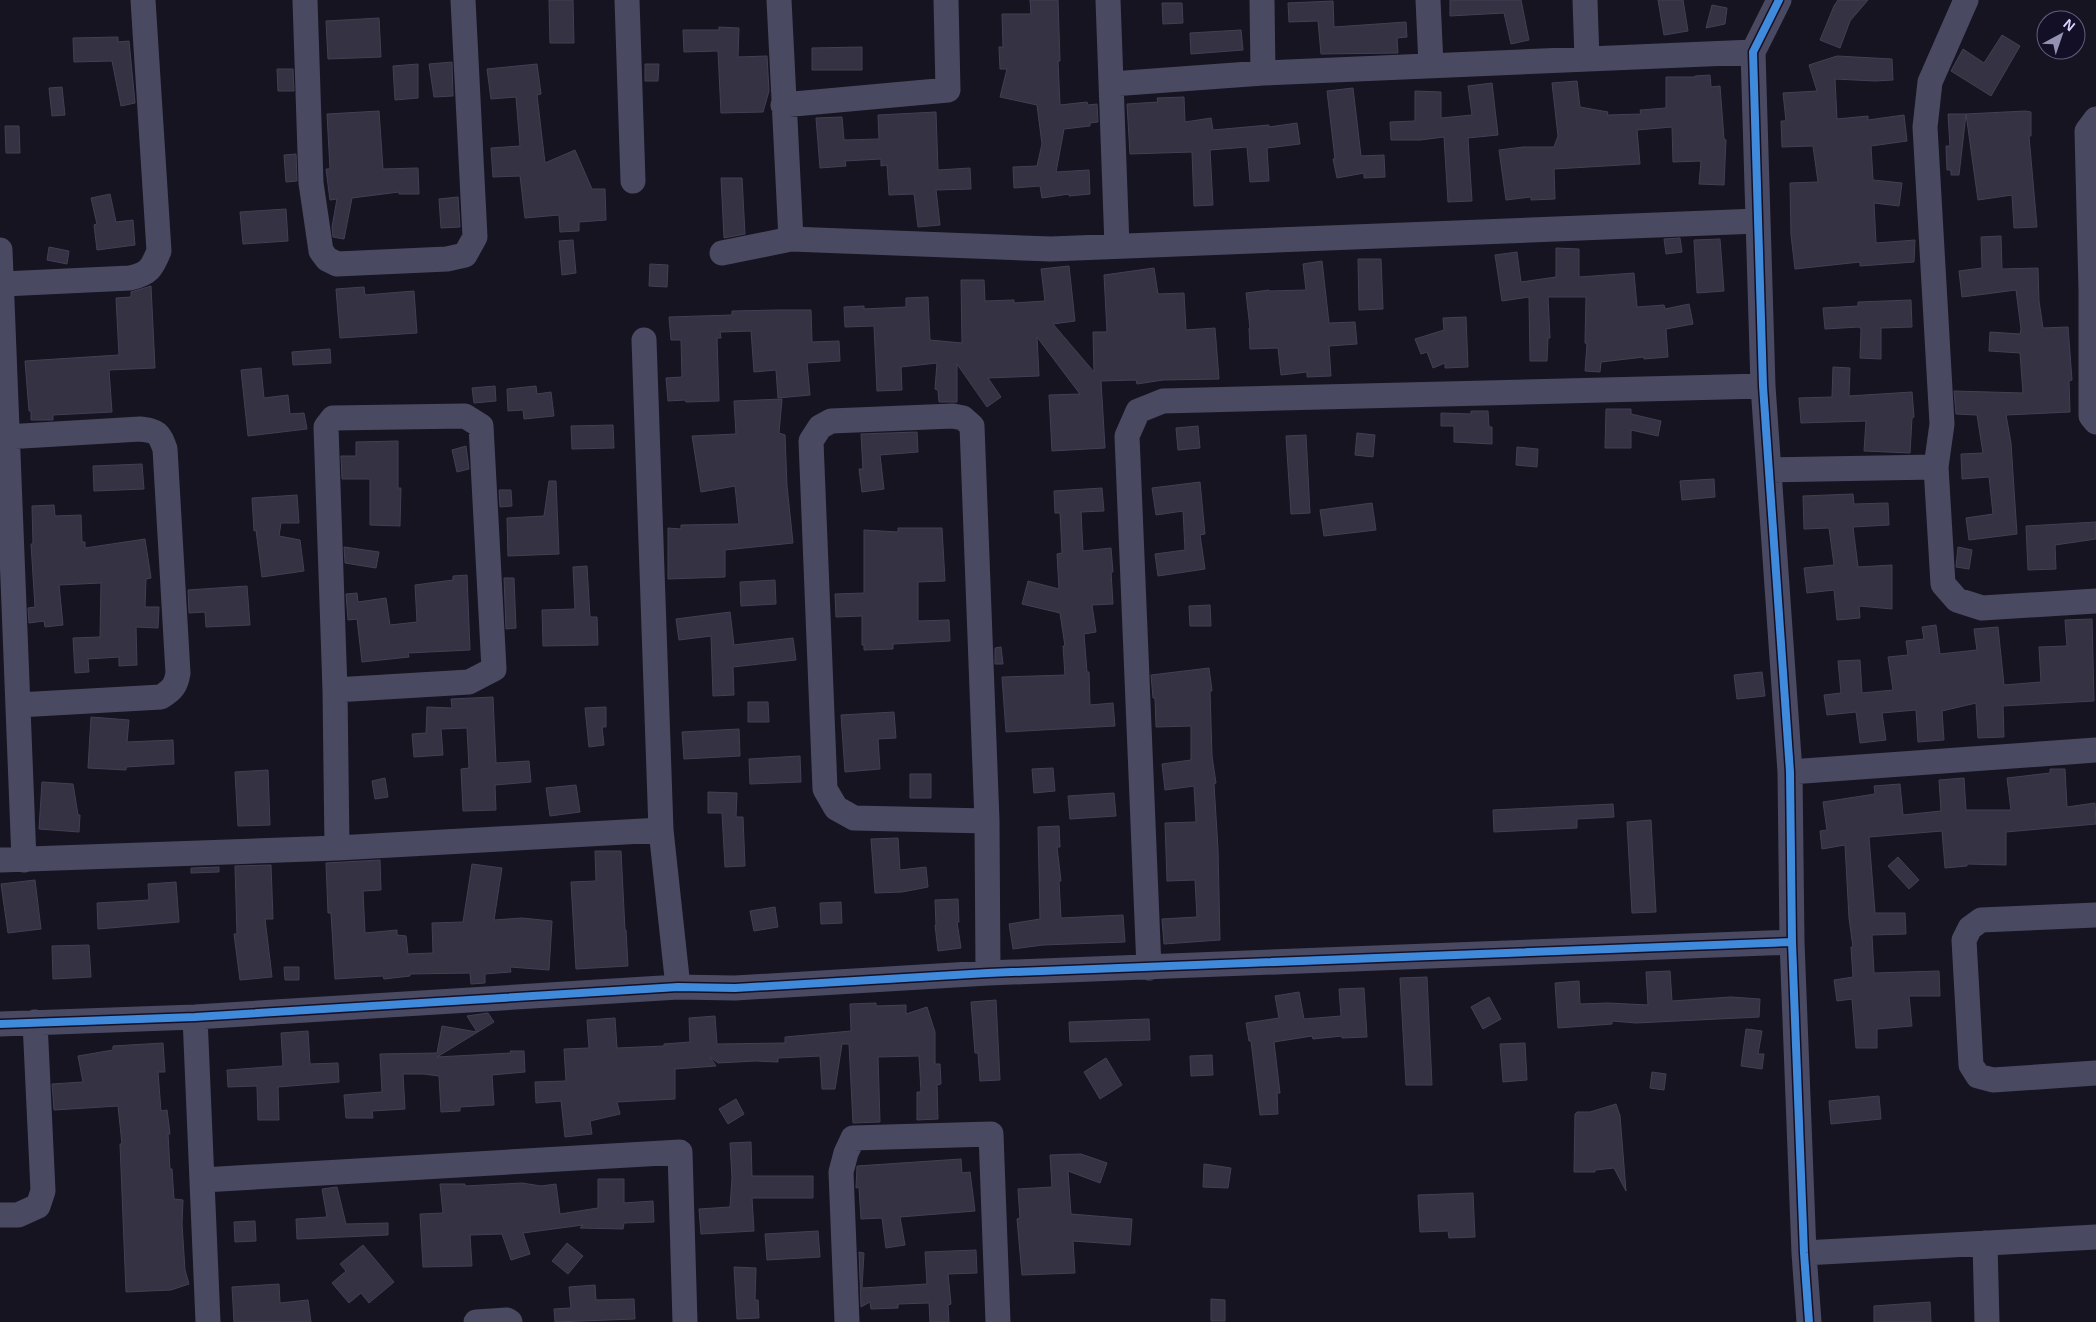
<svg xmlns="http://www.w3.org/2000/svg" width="2096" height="1322" font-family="Helvetica,sans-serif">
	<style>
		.building { fill: #343243; stroke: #433f54 }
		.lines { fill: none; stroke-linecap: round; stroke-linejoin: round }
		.minor { stroke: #4a4962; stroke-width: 25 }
		.cycleway-casing { stroke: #130f26; stroke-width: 11 }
		.cycleway { stroke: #408adc; stroke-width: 8 }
	</style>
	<rect width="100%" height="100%" fill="#161421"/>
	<path class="building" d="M549 0H573L574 43H550Z
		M1030 0H1058L1060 61H1058L1060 105 1087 102 1088 105 1097 104 1098 122 1090 123V126L1064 129 1056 172 1089 170 1090 194 1069 196V194L1042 198 1040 186 1014 188 1013 167 1037 166 1042 144 1037 105 1000 97 1007 69H1000L999 47H1003L1002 14H1031Z
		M1450 0H1521L1529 40 1511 44 1504 13 1450 16Z
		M1658 0H1683L1688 31 1664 35Z
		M1838 0H1868L1850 21 1840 48 1820 40 1834 6Z
		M1333 1 1334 27 1406 22 1407 37 1397 38 1398 53 1321 54 1318 21 1289 22 1288 3Z
		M1162 3H1182L1183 23 1163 24Z
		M1712 5 1727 8 1725 24 1706 28Z
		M379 18 381 57 328 59 326 21Z
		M719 27 739 28 738 57 767 56 769 91 763 112 721 113 718 51 684 52 683 30H719Z
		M1241 30 1243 50 1191 54 1190 33Z
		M2002 35 2020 46 1991 96 1951 71 1963 49 1984 63Z
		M118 37V42L129 41 135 103 121 106 112 61 74 62 73 38Z
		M862 47V70H812V48Z
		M1837 56 1892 59 1893 80 1875 81 1835 79 1837 119 1868 116V120L1904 115 1907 141 1871 146 1873 180 1902 183 1899 206 1874 203 1876 243 1915 240 1914 262 1860 266V262L1795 269 1791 235 1790 183 1818 182 1813 146 1782 147 1781 121H1786L1783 93 1817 91 1809 65Z
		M452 62 453 96 434 97 429 64Z
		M418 64V98L395 100 393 66Z
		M537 64 541 94 537 95 545 163 575 150 592 189H605L606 220 579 222V231L560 232 559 215 525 218 520 176 493 177 491 148 520 146 516 97 491 99 487 69Z
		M645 64H659L658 81H645Z
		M277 69H293L294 91H278Z
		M1710 75 1711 87 1720 86 1724 139 1726 140 1724 185 1699 184 1701 161 1673 162 1672 127 1637 130 1640 164 1554 169 1555 199 1531 200V197L1506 200 1499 150 1523 147H1554L1558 136 1552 83 1577 81 1580 107 1608 112 1607 115 1641 114 1640 110 1666 108V77H1695V76Z
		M1492 83 1498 135 1468 138 1472 201 1448 202 1444 137 1420 140H1391L1390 122 1415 121V91L1441 92V118L1472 115 1468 86Z
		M62 87 65 115 52 116 49 88Z
		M1353 88 1361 156 1384 155 1385 177 1364 178V173L1337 178 1333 159H1335L1327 91Z
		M1184 97 1185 122 1211 118 1213 130 1269 125V127L1297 123 1300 144 1267 148 1269 181 1250 182 1247 147 1210 150 1213 205 1194 206 1192 152 1130 154 1127 104 1158 102 1157 98Z
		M379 111 383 169 418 168 419 194H399V192L352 198 344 239 333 237 332 227 337 199 330 200 326 169H330L327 114Z
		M2025 111 2031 112V136H2029L2037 227 2014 228 2012 195 1978 200 1966 114Z
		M936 112 938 170 970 168 971 189 936 190 940 225 918 227 914 194 889 195 887 165 881 166V159L845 161 846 166 820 168 816 118 842 117 844 140 879 139 878 115Z
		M1948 114H1966L1959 175H1951V170H1947L1946 146H1950Z
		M5 126H19L20 153H6Z
		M296 154 297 181 286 182 284 155Z
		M721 178H742L745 234 724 238Z
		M110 194 116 222 133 220 135 245 97 250 94 225 97 224 91 198Z
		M458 197 460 227 441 228 439 199Z
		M286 209 288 241 243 244 240 212Z
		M2001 236 2002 269 2038 268 2039 301 2043 328 2068 327 2072 380 2069 381 2070 412 2006 415 2011 443 2017 534 1969 540 1966 518 1993 514 1989 477 1962 479 1961 454 1983 453 1977 415 1956 414 1954 391 2023 393 2020 353 1989 351 1990 332 2020 334 2021 329 2016 290 1962 297 1959 271 1982 268 1981 237Z
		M1680 238 1682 252 1666 254 1664 239Z
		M1720 239 1724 291 1697 293 1694 240Z
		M573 240 576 273 562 275 559 241Z
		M49 247 69 251 67 264 47 260Z
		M1556 248 1579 249V277L1634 273 1637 307 1664 305 1665 309 1689 304 1693 324 1666 329 1668 357 1644 359V357L1601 362 1600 372 1585 371 1587 344 1585 343 1586 297H1548L1550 338H1548L1547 361H1530L1529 297 1502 301 1495 255 1517 252 1521 282 1556 277Z
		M1358 259H1381L1383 309 1359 310Z
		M1322 261 1329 323 1355 322 1357 344 1329 346 1331 376 1307 377V372L1281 375 1278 348 1250 349 1249 328H1250L1246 293 1269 290V291L1306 290 1303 264Z
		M650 264 668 265 667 287 649 286Z
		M1069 266 1075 321 1053 324 1094 372 1093 332H1107L1104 275 1154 268 1158 294 1184 293 1186 330 1215 328 1219 379 1163 380 1137 384 1136 380 1101 381 1105 448 1052 451 1049 395 1080 394 1037 337 1039 376 988 378 1001 397 987 407 957 364V402H939L938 390 935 389 937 363 901 367 902 390 877 391 874 326 845 327 844 307 864 306V309L906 307V298L928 297 930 340 962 343 961 280H984L985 301 1014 300V303L1045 301 1041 269Z
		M151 286 155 368 109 370 112 412 53 415V420H31V411H29L25 361 119 355 116 298 131 297V292Z
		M364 287 365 295 414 291 417 333 340 338 336 289Z
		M1911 300 1912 327 1881 328V359L1860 358 1861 329 1859 327 1825 329 1823 308 1858 306V302Z
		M777 310H811L812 342 839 341 840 361 807 363 810 395 778 398 776 370 754 372 751 331 720 332 721 338H717L719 401 686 402 685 400 668 401 666 378 682 377 681 340H671L669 317 732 315V311Z
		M1466 317 1468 367 1445 368V363L1433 368 1427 352 1421 354 1415 339 1444 330 1443 318Z
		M330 349 331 363 293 365 292 352Z
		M1833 367 1850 368 1849 396 1912 392 1914 417 1912 418 1910 453 1864 451 1866 421 1801 423 1799 398 1832 397Z
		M261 368 264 398 288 395 290 414 304 413 307 429 248 436 241 370Z
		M495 386 496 401 474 403 472 388Z
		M536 386 537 394 551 392 554 416 524 419 523 410 508 411 507 389Z
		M782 399 779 433 785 435 787 486 793 543 725 550V577L668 579V528L681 529V525L739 524 735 486 701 492 692 436 736 434 734 401Z
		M1606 409H1631V414L1661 421 1658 436 1631 430V448H1605Z
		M1471 411H1488L1489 427H1492V444L1454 442V426H1441V413L1471 414Z
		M613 425 614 448 572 449 571 426Z
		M1198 426 1200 448 1178 450 1176 428Z
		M917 432 918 452 880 455 884 489 862 492 859 469H863L861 434Z
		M1357 433 1375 435 1373 457 1355 455Z
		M1306 435 1310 513 1291 514 1286 436Z
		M398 441V488H401L400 526 370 525V479H342L341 456H356V442Z
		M466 446 469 469 457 472 452 450Z
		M1517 447 1538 449 1537 467 1516 465Z
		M142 464 144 489 94 491 93 466Z
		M1714 479 1715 497 1682 500 1680 481Z
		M549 481H556L559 554 508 556 507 518 544 516Z
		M1200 482 1205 534 1200 535 1205 569 1158 576 1155 554 1185 550 1183 511 1156 515 1152 488Z
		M1102 488 1104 511 1081 512 1083 551 1111 548 1113 572H1111L1113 604 1092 605 1096 632 1084 634 1087 672H1089L1090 705 1113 703 1115 726 1006 732 1002 677 1065 675 1063 646H1065L1060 613 1022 604 1028 581 1059 589 1057 554 1062 553 1060 513H1055L1054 491Z
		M499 490H511L512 506 500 507Z
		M1853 494 1854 504 1888 503 1889 525 1853 527 1858 567 1892 565V609L1859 606 1860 618 1837 620 1834 590 1807 593 1804 568 1834 565 1829 528 1804 529 1803 496Z
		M297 495 299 523H281L279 536 300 540 304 571 262 577 256 530 254 531 252 498Z
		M1372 503 1376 530 1324 536 1320 510Z
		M54 505 55 516 81 515 82 542H85V548L145 539 151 578 146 579 145 607H159L158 628 136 627 137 665 119 666V657L88 659 89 672 75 673 73 638 100 637 101 583 59 585 63 625 45 627 44 621 29 623 28 608 35 607 31 544H33L32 506Z
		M2096 522V539L2055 545 2056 569 2028 570 2026 526Z
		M898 528H942L945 581 918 582V621L949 620 950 641 893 644V649L864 650V645H862V616L836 617 835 594 864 593V530L898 532Z
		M344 547 379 552 376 568 345 563Z
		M1958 547 1972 550 1969 569 1956 567Z
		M587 566 590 617H597L598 645 543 646 542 610 575 609 573 567Z
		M467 575 470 650 408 653 409 657 362 662 357 619 348 620 346 594 357 593 358 602 386 598 390 625 417 622 415 585 453 580V576Z
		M504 578H514L516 628 506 629Z
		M775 580 776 604 741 606 740 582Z
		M247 586 250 625 206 627 205 612 189 613 188 590Z
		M1210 605 1211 626H1190L1189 606Z
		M730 612 734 645 793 638 796 660 733 667 734 695 713 696 711 636 679 640 676 619Z
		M2092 619 2094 701 2003 706 2004 737 1978 738 1976 703 1942 711 1944 740 1918 742 1916 710 1882 713 1886 740 1860 743 1856 712 1827 715 1824 695 1841 693 1838 661 1860 660 1862 693 1893 690 1888 657 1908 655 1906 641 1924 639 1922 627 1936 625 1940 654 1977 650 1974 629 1998 627 2004 685 2041 682 2039 647 2067 646 2065 620Z
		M1001 647 1003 664H995V648Z
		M1209 668 1212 691H1210L1212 756 1216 783 1214 784 1218 849 1220 940 1164 944 1162 919 1197 917 1195 880 1167 881 1165 823 1196 822 1194 786 1165 790 1162 764 1191 760V726L1156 727 1155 698H1153L1151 675Z
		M1762 672 1765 696 1737 699 1734 675Z
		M493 697 496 763 529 761 531 782 495 785 496 810 463 811 461 769 469 768 467 728 441 729 443 755 414 757 412 734 426 733 427 707 452 708 451 699Z
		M748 702H768L769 722H748Z
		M606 707V727H602L604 745 589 747 585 708Z
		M894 712 896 738 878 739 880 769 845 772 841 715Z
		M91 717 129 720 127 742 173 740 174 764 126 767V770L88 768Z
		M739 729 740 756 684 759 682 732Z
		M800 756 801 782 750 784 749 759Z
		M1053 768 1055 791 1034 793 1032 769Z
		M2050 769H2065L2067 807 2095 803 2096 824 2006 832V865L1967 864V866L1945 868 1942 831 1869 837 1875 913H1905L1906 934 1872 935 1874 973 1939 971 1940 996H1909L1912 1026 1877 1029V1048H1856L1852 999 1837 1001 1834 980 1853 977 1851 947H1853L1849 918 1845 845 1822 849 1820 831 1827 830 1823 802 1875 794 1874 786 1900 784 1903 815 1941 811 1939 780 1964 778 1966 810H2011L2007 778 2050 773Z
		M268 770 270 825 238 826 235 772Z
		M910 774H931V798H910Z
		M385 778 388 797 375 799 372 781Z
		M42 782 73 784 78 815H80L79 832 39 829Z
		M576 785 580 812 550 816 546 788Z
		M708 792 737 793 736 817H743L745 866 725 867 722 813H708Z
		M1114 793 1116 816 1070 819 1068 796Z
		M1613 804 1614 817 1577 819V828L1494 832 1493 810Z
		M1651 820 1656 912 1632 913 1627 822Z
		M1059 826 1060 847H1057L1061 881H1059L1061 918 1123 915 1125 942 1043 945 1013 949 1009 924 1040 919 1038 827Z
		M898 838 900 870 926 867 928 887 902 892 875 893 871 839Z
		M595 851H621L625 930H626L628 966 576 969 571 882 596 881Z
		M1898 857 1919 880 1909 889 1888 866Z
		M380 860 381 890 363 891 365 933 397 930V935L406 936 408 954 433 953 432 923 463 922 472 864 502 868 494 920 522 918 552 921 549 970 510 967 511 972 485 974V983L471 984 470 973 410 974V976L384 979 383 976 335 979 331 913H328L326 863Z
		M271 865 273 919H265L272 977 240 980 234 934H237L235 866Z
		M219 867V872L191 873V868Z
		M35 880 41 929 8 933 1 884Z
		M176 882 179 922 98 929 97 903 149 900 148 884Z
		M958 899 959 922H957L961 948 938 951 935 925H936L935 900Z
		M841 902 842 923 821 924 820 903Z
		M775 907 778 927 754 931 750 911Z
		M89 945 91 977 53 979 52 946Z
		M284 967H299V980H285Z
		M1670 971 1672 1001 1731 997 1760 999 1759 1017 1636 1023 1612 1021V1024L1558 1028 1555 983 1579 981 1580 1004 1608 1003 1648 1005 1646 972Z
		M1427 977 1432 1085H1406L1400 978Z
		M1364 988 1367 1037 1342 1038V1036L1313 1039 1312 1036 1274 1042 1280 1093H1277L1278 1114 1260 1115 1251 1041H1249L1246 1023 1279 1018 1275 996 1299 992 1304 1019 1341 1016 1339 989Z
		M1489 997 1501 1019 1483 1029 1471 1007Z
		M996 1000 1000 1080 980 1081 978 1053H975L971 1002Z
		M876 1003V1006L906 1005V1014L927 1007 935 1032V1064H940L941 1084 937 1085 938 1119 917 1120V1092H921L919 1056 878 1057 880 1122 853 1123 849 1044H842L835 1089H822L820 1056 778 1058V1062L755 1061 718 1063 710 1057 716 1066 675 1069V1099L617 1102 620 1114 590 1121 592 1134 565 1137 561 1101 536 1103 535 1082 566 1081 564 1049 589 1048 587 1020 615 1018 617 1048 664 1046V1044L690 1042 689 1018 715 1016 717 1044 785 1043V1037L851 1031 850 1004Z
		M488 1013 494 1022 437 1057 511 1053 510 1051H524L525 1072 492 1075 494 1105 460 1107V1111L441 1112 439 1076 424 1074H403L405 1109 372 1111 373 1118H346L344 1095 382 1092 380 1054 437 1053 442 1026 477 1032 467 1016Z
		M1149 1019 1150 1040 1070 1042 1069 1022Z
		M1746 1029 1762 1031 1758 1054H1764L1762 1069 1741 1066Z
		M308 1031 310 1064 338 1063 339 1082 278 1087 279 1120H258L257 1086 228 1087 227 1070 283 1066 281 1033Z
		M163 1043 165 1072H158L161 1111 167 1110 170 1134H168L170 1169H172L174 1199 183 1200 182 1224 185 1270 189 1284 171 1290 126 1292 120 1144H122L118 1106 54 1110 52 1084 83 1082 78 1056 113 1050V1046Z
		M1525 1043 1527 1080 1503 1082 1500 1044Z
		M1212 1055 1213 1075 1191 1076 1190 1056Z
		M1106 1058 1122 1085 1100 1099 1084 1072Z
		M1652 1072 1666 1074 1664 1090 1650 1088Z
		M1879 1096 1881 1119 1831 1124 1829 1101Z
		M736 1099 744 1114 728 1124 719 1109Z
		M1616 1104 1620 1116 1626 1191 1614 1168 1595 1170V1172H1574L1575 1114 1577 1112H1590Z
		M751 1142 752 1176H813V1198H752L754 1231 701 1234 699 1209 730 1207 732 1178 730 1143Z
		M1081 1154 1107 1163 1100 1183 1068 1171 1071 1214 1132 1219 1130 1245 1073 1241 1075 1273 1022 1275 1017 1219 1020 1218 1018 1189 1052 1187 1050 1155Z
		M961 1159 962 1173 970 1172 975 1211 900 1217 905 1245 886 1248 882 1218 861 1219 859 1187 856 1188 857 1166Z
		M1204 1164 1231 1168 1228 1188 1203 1187Z
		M598 1179H624V1203L653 1201 654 1222 624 1223 623 1229 580 1228 583 1225 523 1233 530 1254 511 1260 502 1234 470 1235 472 1266 423 1267 420 1214 443 1213 440 1184H465V1186L522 1183 541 1186 556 1184 560 1214 598 1208Z
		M337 1187 346 1224 388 1223V1235L297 1239 296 1219 327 1217 322 1189Z
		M1473 1193 1475 1237 1449 1238 1448 1231 1420 1232 1418 1195Z
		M255 1221 256 1241 235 1242 234 1222Z
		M818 1231 820 1257 767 1260 765 1234Z
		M567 1243 583 1256 568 1274 552 1261Z
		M363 1245 394 1282 369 1303 361 1293 349 1303 332 1283 346 1271 340 1264Z
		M976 1250 977 1273 948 1274 951 1304 948 1305 949 1322H930L929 1303 898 1304V1308L871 1309 870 1302 861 1307 859 1252 864 1253 862 1288 927 1284 925 1252Z
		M734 1267 756 1268 755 1300H758L759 1318 737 1319Z
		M279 1284 280 1303 308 1300 311 1322H234L232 1287Z
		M595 1285 596 1300 634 1299 635 1319 555 1322 554 1309 571 1308 569 1287Z
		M1211 1299 1225 1300V1321H1211Z
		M1930 1302 1931 1322H1874V1306Z"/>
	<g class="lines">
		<path class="minor" d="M305 0 311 183 321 251 327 259 337 264 447 259 465 255 475 237 463 0
			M627 0 633 181
			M779 0 791 239
			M1108 0 1117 246
			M1262 0 1263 73
			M1428 0 1431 65
			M1585 0 1587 59
			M1779 0 1753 52 1763 386 1790 772 1792 942 1804 1253 1809 1322
			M1966 0 1930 82 1925 127 1942 424 1936 467 1943 584 1957 600 1982 608 2096 601
			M1112 84 1263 73 1753 52
			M783 105 948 90 946 0
			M2096 119 2087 131 2091 290V416L2096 422
			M0 250 24 860
			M722 253 791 239 1051 249 1758 221
			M3 284 130 278C149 274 152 268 159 251L143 0
			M644 340 661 830 678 987
			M6 437 140 429C158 431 159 433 165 449L178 673C176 686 172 690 161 697L18 705
			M1769 470 1936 467
			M335 690 469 682 494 669 481 426 465 416 333 418 326 427 335 690 337 848
			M1790 772 2096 750
			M987 821 854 818 836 808 825 789 811 441 820 427 831 421 953 416 963 418 972 426 987 821 988 973
			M0 860 337 848 661 830
			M2096 915 1981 920 1970 928 1964 940 1971 1065 1978 1076 1993 1080 2096 1073
			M1149 968 1127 436 1138 411 1163 401 1763 386
			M195 1017 208 1322
			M0 1024 195 1017 678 987 735 988 988 973 1792 942
			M203 1180 680 1152 685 1322
			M0 1215H18L38 1206 43 1191 35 1022
			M1985 1243 1987 1322
			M1804 1253 2096 1237
			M476 1322 507 1320 510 1322
			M847 1322 841 1172 846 1153 853 1138 991 1134 998 1322"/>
		<g class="cycleway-casing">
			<path id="cycleway" d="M1779 0 1753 52 1763 386 1790 772 1792 942 1804 1253 1809 1322
				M0 1024 195 1017 678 987 735 988 988 973 1792 942"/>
		</g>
		<use href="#cycleway" class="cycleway"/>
	</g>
	<g transform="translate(2061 35) rotate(40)"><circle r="24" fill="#130f26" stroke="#625e7d"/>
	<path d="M0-4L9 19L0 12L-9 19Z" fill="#9591b1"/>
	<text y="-8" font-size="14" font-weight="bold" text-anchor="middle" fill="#d9d4ff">N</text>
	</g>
</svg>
